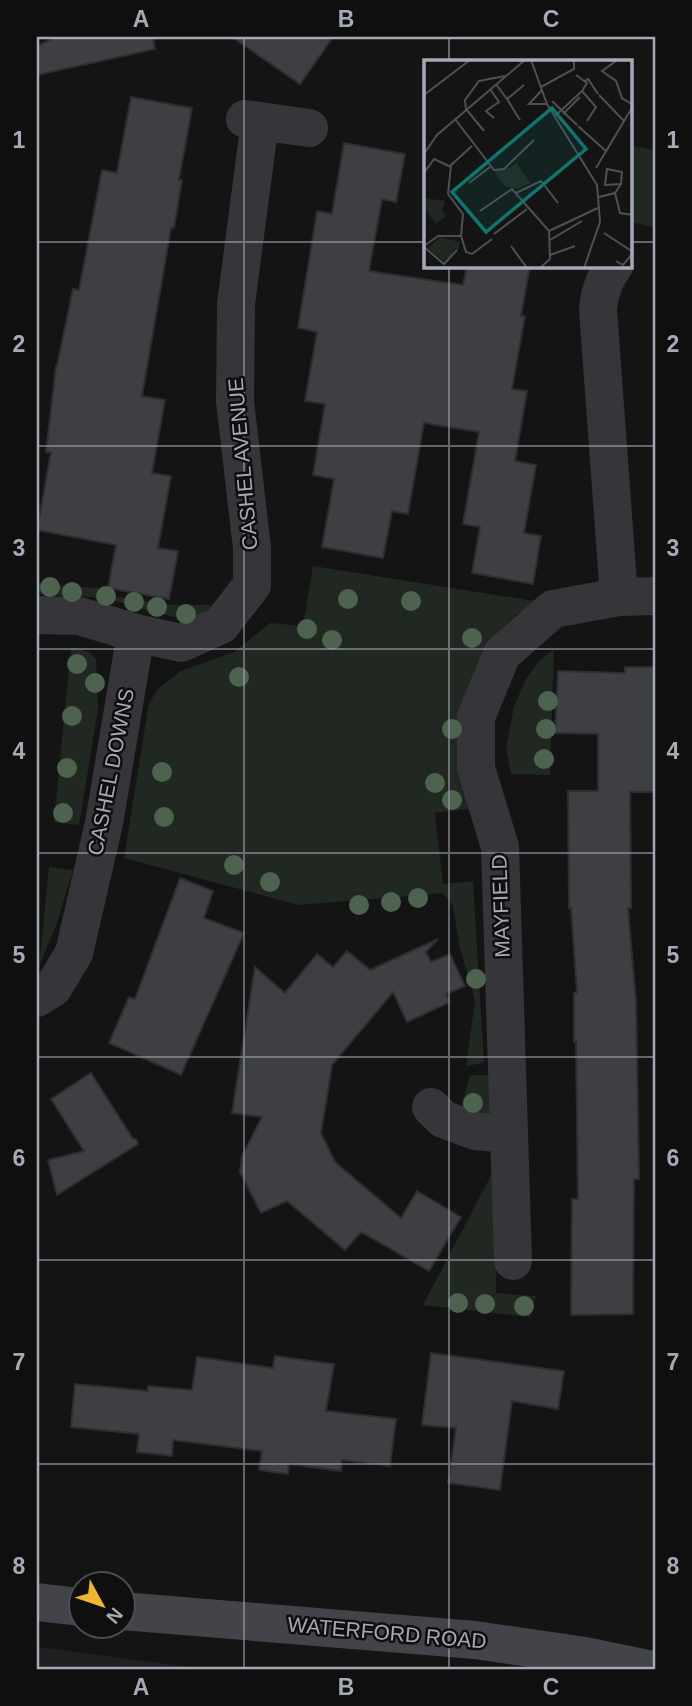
<svg xmlns="http://www.w3.org/2000/svg" width="692" height="1706" font-family="Arial,sans-serif">
	<style>
		.built { fill: #202022 }
		.green { fill: #202821 }
		.building { fill: #3e3f42; stroke: #2e2e31; stroke-width: 2 }
		.lines { fill: none; stroke-linecap: round; stroke-linejoin: round }
		.street { stroke: #35353a; stroke-width: 38 }
		.secondary { stroke: #43444a; stroke-width: 38 }
		.tree { fill: #4e6250 }
		.grid { fill: none; stroke: #a5aab6; stroke-width: 2; stroke-opacity: 0.55 }
		.labels { text-anchor: middle; stroke-width: 5; stroke-linejoin: round; paint-order: stroke }
		.street-label { font-size: 21px; fill: #a5aab6; stroke: #0f0f10 }
		.inset-road { fill: none; stroke: #4e5055; stroke-width: 2 }
		.view { fill: #0f766e; fill-opacity: 0.15; stroke: #0f766e; stroke-width: 3.5 }
		.inset-edge { fill: none; stroke: #a5aab6; stroke-width: 3.5 }
		.neatline { fill: none; stroke: #a5aab6; stroke-width: 2.5 }
		.grid-label { font-size: 23px; text-anchor: middle; font-weight: bold; fill: #a5aab6 }
	</style>
	<rect width="100%" height="100%" fill="#141415"/>
	<path class="built" d="M37 1647 205 1669H37Z"/>
	<path class="green" d="M632 146 655 150V228L631 222Z
		M313 566 547 603 517 614 493 638 474 808 435 813 443 884 473 881 484 1063 466 1066 475 1001 459 944 453 906 443 893 299 905 124 858 149 703 159 688 181 671 234 652 270 623 303 626Z
		M37 583 105 589 111 596 175 605H210V613L175 617 147 611 134 605 90 597 37 594Z
		M71 647 89 652 96 659 98 709 79 825 54 822Z
		M554 649 550 775 511 774 506 749 514 706 526 679 541 659Z
		M49 867 73 870 57 923 39 967Z
		M470 1075H492L491 1111 488 1113 468 1111 462 1105Z
		M496 1166V1293L536 1296 530 1317 423 1305Z"/>
	<path class="building" d="M56 37H153L155 49 37 75V46Z
		M232 37H333L300 84Z
		M131 97 192 108 179 180H182L174 228H171L142 396 165 400 152 473 171 476 158 548 178 551 169 599 108 588 116 545 37 530 51 452H46L56 366H57L73 289 79 290 102 170 117 173Z
		M344 143 405 154 396 202 382 199 369 271 463 285 467 266H530L521 316H525L512 389 527 391 515 461 536 465 524 533 541 536 533 584 472 573 480 527 463 524 479 432 424 423 408 514 392 511 383 558 322 547 334 479 313 475 325 404 305 401 317 332 298 328 317 211 332 214Z
		M625 667H655V792H630L631 908H628L636 1002 639 1179H634L633 1314 571 1315 572 1199H578L576 1042H574V993H577L571 908H569L568 791H598V734L555 733 558 671 625 673Z
		M180 878 213 891 204 918 244 933 181 1075 109 1043 129 997 135 999Z
		M438 939 426 952 431 962 450 954 465 986 446 994 450 1002 407 1022 393 992 332 1065 321 1133 335 1162 401 1218 417 1191 461 1217 429 1271 361 1232 345 1250 287 1201 261 1213 240 1172 242 1156 262 1117 232 1113 255 967 285 993 317 954 333 967 347 951 370 970Z
		M91 1073 133 1139H136L138 1144 57 1195 48 1160 84 1151 51 1099Z
		M431 1353 564 1371 558 1409 512 1401 500 1490 448 1483 456 1428 422 1425Z
		M275 1356 334 1364 326 1411 396 1419 390 1466 342 1460 341 1471 289 1464 288 1474 259 1470 262 1451 173 1440 172 1456 137 1452 139 1434 71 1427 75 1384 148 1391V1386L192 1390 197 1357 273 1368Z"/>
	<g class="lines">
		<path class="street" d="M245 119 309 128
			M614 266C604 279 599 294 598 310L619 597
			M37 615 79 616 136 633 181 643 221 625 252 585V548L235 401 236 304 260 121
			M37 998 53 988 74 953 104 823 136 633
			M431 1107 443 1119 475 1131 508 1134
			M513 1261 500 847 476 768V717L502 654 553 609 619 597 655 596"/>
		<path class="secondary" d="M37 1602 80 1607
			M122 1611 475 1640 585 1656 649 1669"/>
	</g>
	<g class="tree">
		<circle cx="50" cy="587" r="10"/>
		<circle cx="72" cy="592" r="10"/>
		<circle cx="106" cy="596" r="10"/>
		<circle cx="348" cy="599" r="10"/>
		<circle cx="411" cy="601" r="10"/>
		<circle cx="134" cy="602" r="10"/>
		<circle cx="157" cy="607" r="10"/>
		<circle cx="186" cy="614" r="10"/>
		<circle cx="307" cy="629" r="10"/>
		<circle cx="472" cy="638" r="10"/>
		<circle cx="332" cy="640" r="10"/>
		<circle cx="77" cy="664" r="10"/>
		<circle cx="239" cy="677" r="10"/>
		<circle cx="95" cy="683" r="10"/>
		<circle cx="548" cy="701" r="10"/>
		<circle cx="72" cy="716" r="10"/>
		<circle cx="452" cy="729" r="10"/>
		<circle cx="546" cy="729" r="10"/>
		<circle cx="544" cy="759" r="10"/>
		<circle cx="67" cy="768" r="10"/>
		<circle cx="162" cy="772" r="10"/>
		<circle cx="435" cy="783" r="10"/>
		<circle cx="452" cy="800" r="10"/>
		<circle cx="63" cy="813" r="10"/>
		<circle cx="164" cy="817" r="10"/>
		<circle cx="234" cy="865" r="10"/>
		<circle cx="270" cy="882" r="10"/>
		<circle cx="418" cy="898" r="10"/>
		<circle cx="391" cy="902" r="10"/>
		<circle cx="359" cy="905" r="10"/>
		<circle cx="476" cy="979" r="10"/>
		<circle cx="473" cy="1103" r="10"/>
		<circle cx="458" cy="1303" r="10"/>
		<circle cx="485" cy="1304" r="10"/>
		<circle cx="524" cy="1306" r="10"/>
	</g>
	<path class="grid" d="M244 37V1669M449 37V61M37 242H426M631 242H655M449 266V1669M37 446H655M37 649H655M37 853H655M37 1057H655M37 1260H655M37 1464H655"/>
	<g class="labels">
		<g class="street-label">
			<text transform="translate(243 464) rotate(-95)" y="7">CASHEL AVENUE</text>
			<text transform="translate(111 772) rotate(-79)" y="7">CASHEL DOWNS</text>
			<text transform="translate(501 906) rotate(-92)" y="7">MAYFIELD</text>
			<text transform="translate(387 1633) rotate(5)" y="7">WATERFORD ROAD</text>
		</g>
	</g>
	<g transform="translate(424 60)">
		<rect width="208" height="208" fill="#141415"/>
		<path d="M104 90 92 102 106 123 94 129 80 126 70 111 88 107ZM0 138 21 141 18 150 22 156 12 164 0 148ZM16 177 36 182 34 190 30 189 28 196 19 201 4 188Z" fill="#202821"/>
		<path class="inset-road" d="M107 0 123 44 173 125 176 162 160 208M192 1 178 11 192 21 198 38 209 45M152 15 163 23 158 31M161 21 164 19 174 34M72 24 83 39 100 25M117 27 150 9V0M66 29 75 42 62 51 70 58M118 30 105 44H123M0 35 46 0M175 35 200 61M83 39 96 60M128 41 153 65M139 54 156 37M130 57 158 31 172 47 163 61M31 59 70 110 80 109 110 80M154 66 183 92M60 71 42 49 41 40 55 21 81 16M48 86 27 105 24 134 39 154 37 176 42 192 48 194 68 179M0 94 13 75 101 0M172 108 209 46M0 113 10 99 27 107M45 123 66 107M92 133 117 121 134 143M191 133 196 153 209 155M175 137 191 133 197 124 198 112 183 109 181 125 197 124M56 151 88 129 125 171M125 171 176 147M180 173 209 192M70 174 103 149M126 180 158 161M0 186 14 176H37M87 186 103 208M0 187 20 204 33 190M126 195 151 186M192 201 199 205 209 193M116 208 126 199 125 171"/>
		<path class="view" d="M128 48 162 89 62 172 28 132Z"/>
		<rect width="208" height="208" class="inset-edge"/>
	</g>
	<rect width="692" height="1706" fill="none" stroke="#0f0f10" stroke-width="77"/>
	<g transform="translate(102 1605) rotate(130)"><circle r="33" fill="#0f0f10" stroke="#4b4d52" stroke-width="2"/>
	<path d="M0-5L12 26L0 18L-12 26Z" fill="#f0b531"/>
	<text y="-10" font-size="19" font-weight="bold" text-anchor="middle" fill="#a5aab6">N</text>
	</g>
	<rect x="38" y="38" width="616" height="1630" class="neatline"/>
	<g class="grid-label">
		<text x="141" y="27">A</text>
		<text x="346" y="27">B</text>
		<text x="551" y="27">C</text>
		<text x="19" y="148">1</text>
		<text x="673" y="148">1</text>
		<text x="19" y="352">2</text>
		<text x="673" y="352">2</text>
		<text x="19" y="556">3</text>
		<text x="673" y="556">3</text>
		<text x="19" y="759">4</text>
		<text x="673" y="759">4</text>
		<text x="19" y="963">5</text>
		<text x="673" y="963">5</text>
		<text x="19" y="1166">6</text>
		<text x="673" y="1166">6</text>
		<text x="19" y="1370">7</text>
		<text x="673" y="1370">7</text>
		<text x="19" y="1574">8</text>
		<text x="673" y="1574">8</text>
		<text x="141" y="1695">A</text>
		<text x="346" y="1695">B</text>
		<text x="551" y="1695">C</text>
	</g>
</svg>
